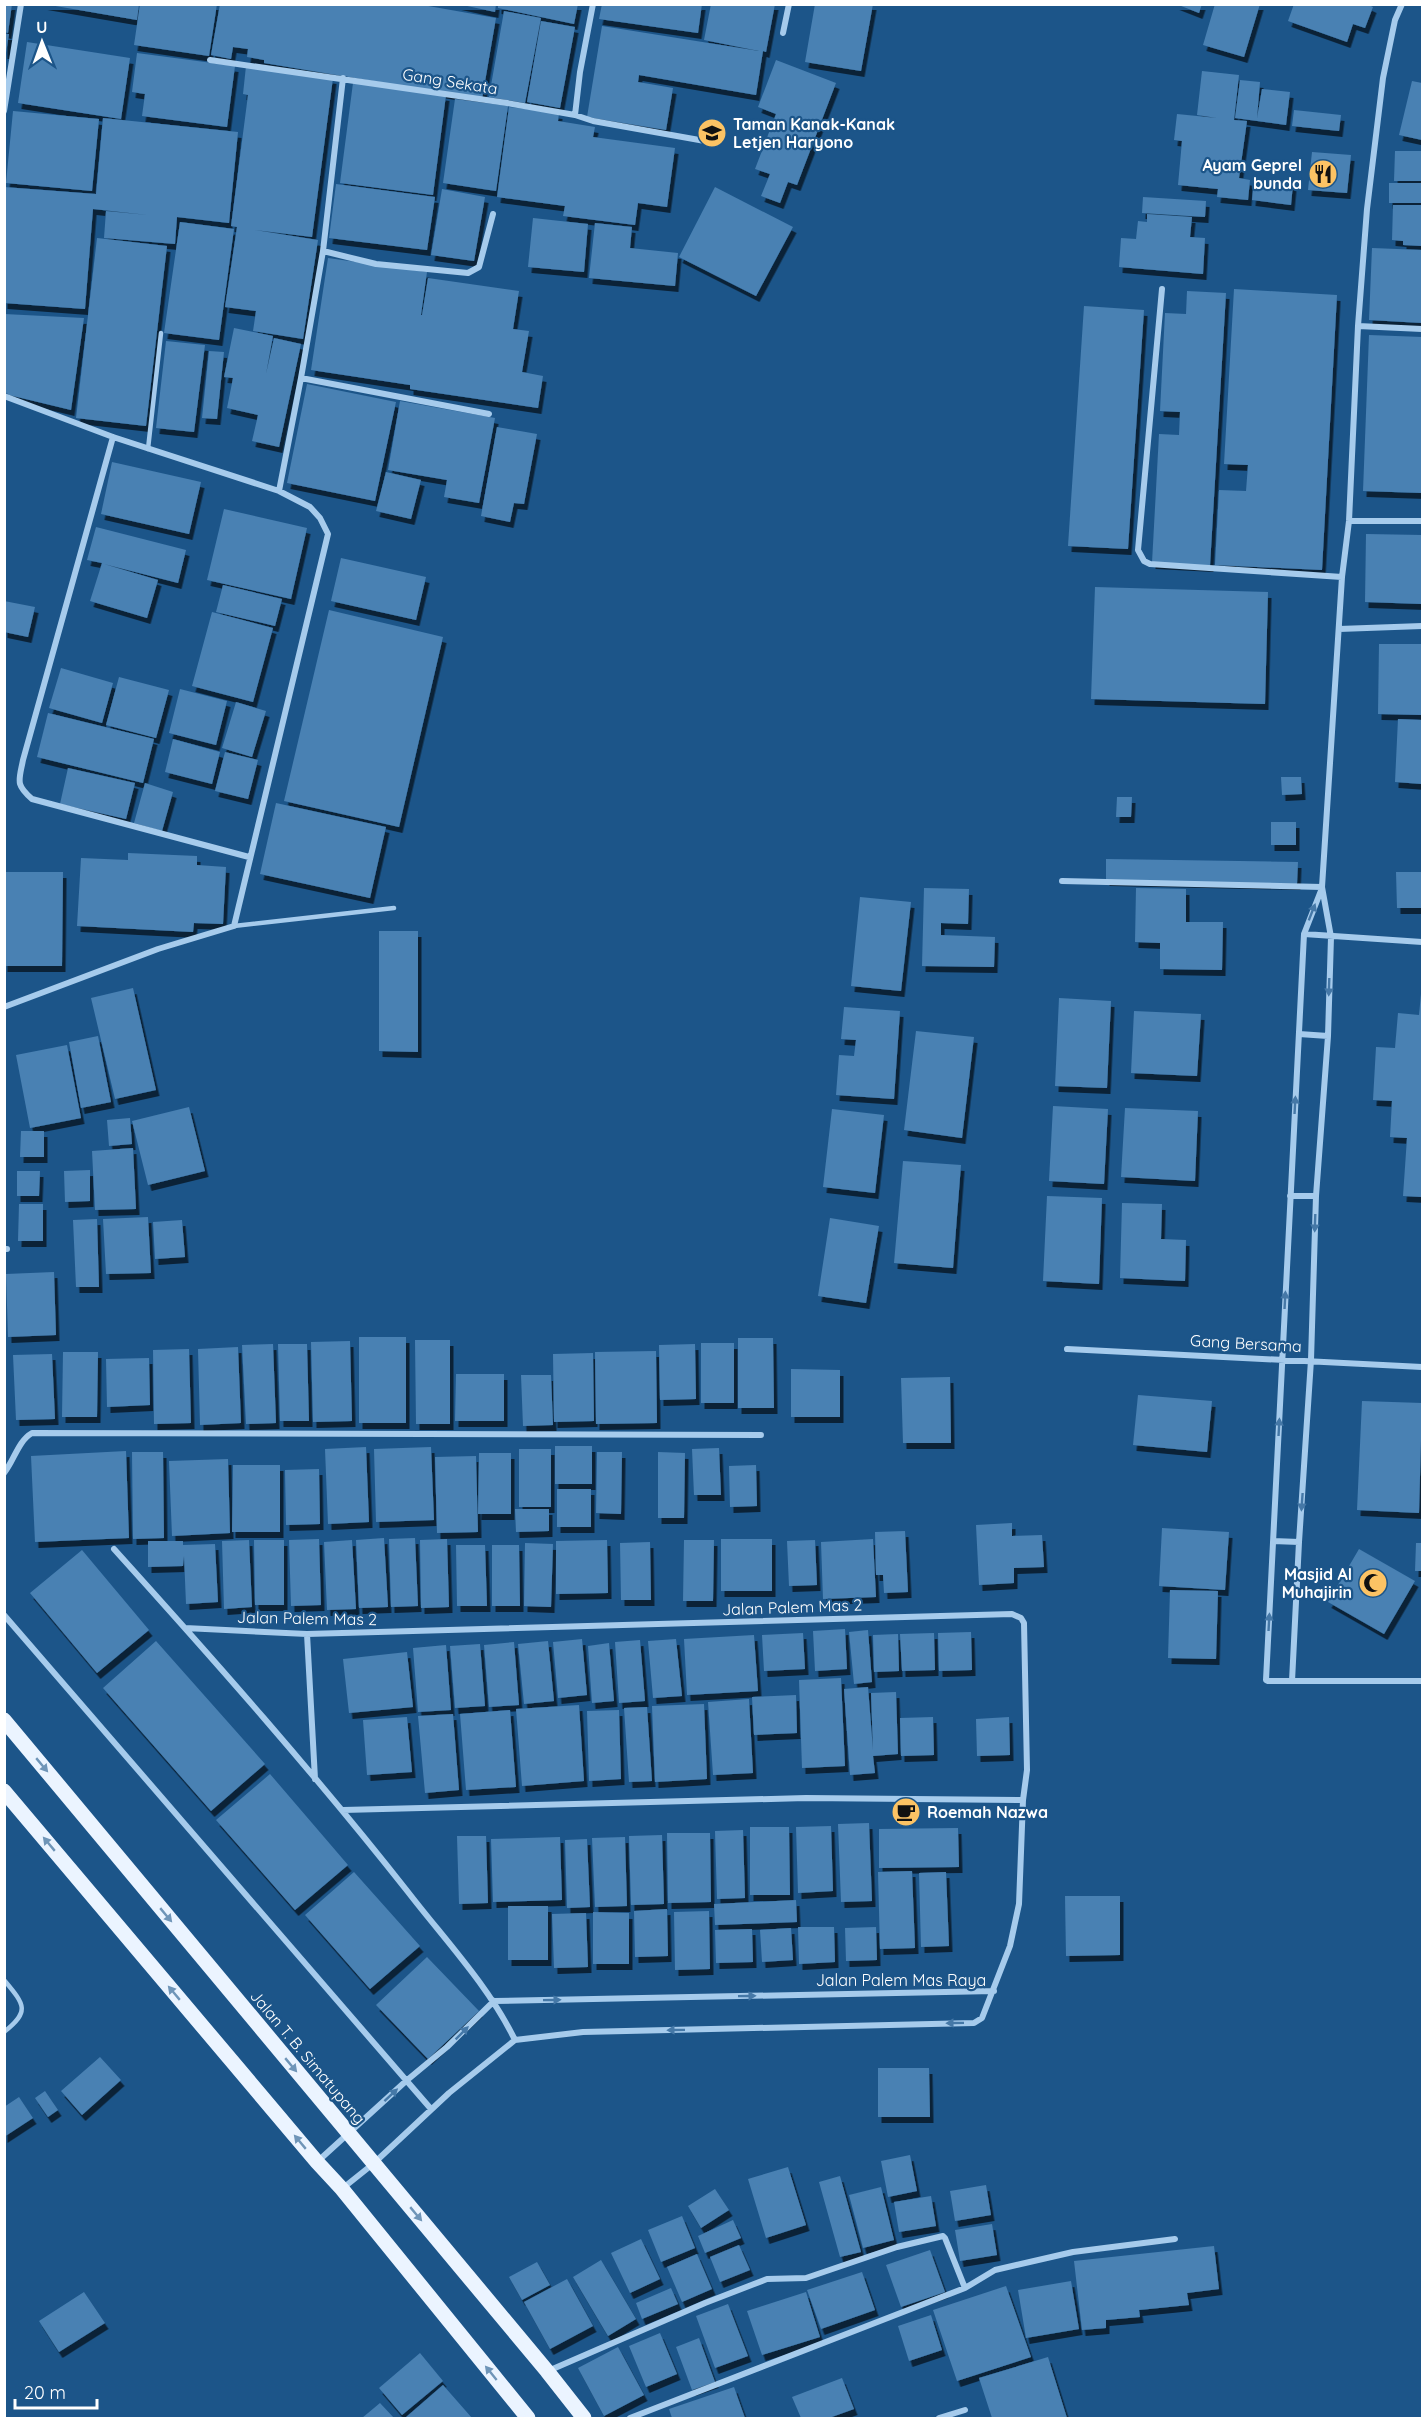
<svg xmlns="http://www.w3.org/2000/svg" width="1427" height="2423" font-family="Quicksand,sans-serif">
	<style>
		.building { fill: #4981b3; filter: url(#shadow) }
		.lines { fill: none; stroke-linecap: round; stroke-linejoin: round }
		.service { stroke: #a6cbec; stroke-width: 4.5 }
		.minor { stroke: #a6cbec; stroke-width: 6 }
		.primary { stroke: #ebf4ff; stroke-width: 15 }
		.oneway { fill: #4578a7 }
		.oneway2 { fill: #6f95b8 }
		.labels { text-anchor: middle; stroke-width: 4.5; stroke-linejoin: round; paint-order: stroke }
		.street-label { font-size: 16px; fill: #fff; stroke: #1c5589 }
		.poi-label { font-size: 16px; font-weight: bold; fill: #fff; stroke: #1c5589; text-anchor: start }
	</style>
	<defs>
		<filter id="shadow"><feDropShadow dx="3.5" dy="6" stdDeviation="0" flood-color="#0009"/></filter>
	</defs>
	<rect width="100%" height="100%" fill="#1c5589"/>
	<path class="building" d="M4 4H12L8 33 4 32Z
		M44 4H139L137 20Z
		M140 4H217L209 56 134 45Z
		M220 4H417L496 18 482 99 264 63V60L247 57 248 49 233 47 231 59 211 55Z
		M458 4H496L495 12Z
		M498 4H578L574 24 498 8Z
		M602 4H702L698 33 599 19Z
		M711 4H775L766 52 763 51 756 95 639 75 638 82 673 88 666 130 587 117 602 26 759 51 704 40Z
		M815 4H873L861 71 805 62Z
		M1176 4H1202L1199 13Z
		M1215 4H1260L1244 57 1203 45Z
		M1294 4H1367L1373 7 1365 28 1353 24 1347 42 1288 21Z
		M504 11 541 18 525 103 489 97Z
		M541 21 575 27 560 108 527 102Z
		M4 34H9L6 53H4Z
		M27 42 130 58 121 119 18 103Z
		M137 53 235 66 227 127 142 116 145 94 132 92Z
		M776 60 836 83 797 185 788 182 780 203 761 196 770 174 755 169 776 114 758 107Z
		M246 66 333 78 312 237 255 230 318 240 303 339 253 331 256 311 225 307 237 227 231 226 248 95 243 94Z
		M1202 71 1239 75 1234 120 1247 121 1239 178 1250 180 1248 200 1217 197 1218 189 1178 185 1182 141 1174 140 1177 114 1217 118 1197 115Z
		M1240 80 1260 82 1257 118 1262 89 1290 92 1286 125 1235 118Z
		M1412 81 1422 83V140L1399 135Z
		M353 83 446 95 433 195 340 183Z
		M455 99 508 106 496 191 443 183Z
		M509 107 559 113 558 121 595 127 593 137 675 148 667 207 638 203 635 225 563 216 565 206 497 197Z
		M1294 110 1341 115 1339 131 1292 126Z
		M13 111 99 119 92 191 6 183Z
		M103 118 238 132 229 223 177 217 175 244 104 238 106 211 148 215 93 209 85 309 4 303V187L96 194Z
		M1395 151H1422V181H1394Z
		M1312 152 1351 155 1347 193 1308 190Z
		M1254 180 1293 184 1291 205 1252 200Z
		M1389 183H1422V203H1389Z
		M336 184 435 197 427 250 329 238Z
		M715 187 793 227 756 296 679 257Z
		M442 189 485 197 474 261 431 255Z
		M1143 197 1206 201 1205 217 1142 213Z
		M1393 205H1422V246L1403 245V241L1392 240Z
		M1147 214 1192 217 1190 237 1205 238 1203 274 1119 267 1121 238 1136 239 1138 221 1147 222Z
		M533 218 588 224 584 272 528 267Z
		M180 222 234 229 219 340 164 333Z
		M595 223 632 227 630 248 678 253 675 286 589 278Z
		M97 238 167 246 146 426 76 418Z
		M1372 248 1422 250V323L1369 320Z
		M328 258 427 272 421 315H422L428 278 519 291 513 329 529 331 522 372 543 376 538 408 410 389V385L311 370Z
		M1234 289 1337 295 1322 570 1215 565 1219 490 1246 491 1248 465 1224 464Z
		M1187 291 1226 293 1210 566 1152 563 1159 434 1179 435 1180 412 1160 411 1165 313 1186 314Z
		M1084 306 1144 310 1128 549 1068 546Z
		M4 314 84 318 71 410 9 395 4 391Z
		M234 328 273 336 266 374 274 338 301 344 279 447 252 441 258 415 227 408 233 378 224 377Z
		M1369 335 1422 337V493L1363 491Z
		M166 341 205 345 194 432 156 428Z
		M209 351 224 352 217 419 202 418Z
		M307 384 396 402 375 501 287 483Z
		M400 401 495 418 479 503 444 497 447 480 388 470Z
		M497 427 537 434 524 504 514 503 510 522 481 516Z
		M112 462 201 482 189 534 101 514Z
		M386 472 421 480 411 519 376 511Z
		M224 509 307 528 291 599 207 580Z
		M96 527 186 550 178 583 104 564 158 580 147 618 90 601 102 563 87 560Z
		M1366 534 1422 535V604L1365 602Z
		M341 558 426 577 416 620 331 601Z
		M223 585 282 599 275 626 216 612Z
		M1095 587 1268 592 1265 704 1091 699Z
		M4 601 35 607 28 637 4 632Z
		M329 610 443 637 399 827 284 801Z
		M212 612 273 628 253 702 192 686Z
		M1379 644H1422V715L1378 714Z
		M61 668 113 683 102 723 49 708Z
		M119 677 169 690 156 738 106 725Z
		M180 689 227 701 216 745 169 733Z
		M236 702 266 711 252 757 222 748Z
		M48 713 154 739 143 783 37 757Z
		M1398 719 1422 720V784L1395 782Z
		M173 739 220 752 212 784 165 772Z
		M225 752 258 760 248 799 215 791Z
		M68 768 135 783 126 819 60 804Z
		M1281 777H1301L1302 794 1282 795Z
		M145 783 173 792 162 831 134 823Z
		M1117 797H1132L1131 817H1116Z
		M276 803 386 827 370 898 260 874Z
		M1271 822H1296V845H1271Z
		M128 853 197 856V865L226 867 223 924 194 923 193 932 77 926 81 858 128 860Z
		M1106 859 1298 862 1297 884 1106 880Z
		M4 872H63L62 966H4Z
		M1396 872H1422V908H1397Z
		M924 888 969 889 968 924 941 923V935L995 937 994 967 922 966Z
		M1136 888 1186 889V922H1223L1222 970 1160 969V943L1135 942Z
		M860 897 911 902 901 991 851 986Z
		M379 931H418V1052L379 1051Z
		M133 988 156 1090 115 1099 91 998Z
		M1421 994H1422V1197L1403 1196 1407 1138 1390 1137 1392 1101 1373 1100 1376 1047 1395 1048 1398 1013 1419 1015Z
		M1059 998 1111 1001 1107 1088 1055 1086Z
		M844 1007 900 1011 894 1099 836 1095 839 1055 854 1056 856 1040 841 1039Z
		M1134 1011 1201 1014 1197 1076 1131 1073Z
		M916 1031 974 1037 962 1138 904 1130Z
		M98 1036 111 1102 81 1108 69 1042Z
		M67 1045 81 1118 30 1128 16 1055Z
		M1053 1106 1108 1109 1104 1184 1049 1181Z
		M189 1107 205 1171 148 1185 132 1121Z
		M1125 1108 1198 1111 1195 1181 1121 1177Z
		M832 1109 884 1115 875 1193 823 1187Z
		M130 1118 132 1144 109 1146 107 1120Z
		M21 1131H44V1157H20Z
		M133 1148 136 1209 95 1210 92 1151Z
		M903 1161 961 1165 953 1268 894 1263Z
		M90 1170V1201L65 1202 64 1171Z
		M17 1171H40L39 1196H17Z
		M1047 1196 1102 1198 1099 1284 1043 1281Z
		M1122 1203 1162 1204 1161 1239 1186 1240 1185 1281 1120 1278Z
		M19 1204H43V1241H18Z
		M148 1217 151 1273 106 1274 103 1219Z
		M830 1218 879 1226 866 1303 818 1296Z
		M97 1219 99 1287H76L73 1220Z
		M182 1220 185 1257 155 1259 153 1222Z
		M54 1272 56 1335 8 1337 6 1274Z
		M359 1337H406V1423H359Z
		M738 1338H773L774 1408H738Z
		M415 1340H450V1424H416Z
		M350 1341 352 1421 313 1422 311 1342Z
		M701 1343H734V1403H701Z
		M273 1344 276 1423 246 1424 242 1345Z
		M278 1344H307L309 1421H280Z
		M695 1344 696 1399 660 1400 659 1345Z
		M238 1347 241 1423 200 1425 198 1349Z
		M189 1349 191 1423 154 1424 153 1350Z
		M656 1351 657 1423 596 1424 595 1352Z
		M63 1352H98L97 1417H62Z
		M593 1353 594 1421 554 1422 553 1354Z
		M52 1354 55 1419 16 1420 13 1355Z
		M149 1358 150 1405 107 1407 106 1359Z
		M791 1369 840 1370V1417H791Z
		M456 1374H504V1421H455Z
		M521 1375H551L553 1425 523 1426Z
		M950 1377 951 1443H903L901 1378Z
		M1138 1395 1212 1401 1207 1452 1133 1445Z
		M1362 1401 1422 1403 1419 1513 1357 1510Z
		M555 1446H592V1484H555Z
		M366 1447 369 1522 328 1524 325 1449Z
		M431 1447 434 1520 376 1522 374 1449Z
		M719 1448 721 1495H694L692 1449Z
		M519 1449H551V1507H519Z
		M126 1451 129 1538 35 1542 31 1456Z
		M132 1452H163L164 1538 133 1539Z
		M597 1452H622L621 1514 596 1513Z
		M658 1452 685 1453 684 1518H658Z
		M479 1453H511V1514H478Z
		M476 1456 478 1532 437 1533 435 1457Z
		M228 1459 230 1533 172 1536 169 1461Z
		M233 1465H280V1532H232Z
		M756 1465 757 1506 730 1507 729 1466Z
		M319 1469 320 1524 286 1525 285 1470Z
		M557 1489H591V1527H557Z
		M515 1509H549V1531L516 1532Z
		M1012 1523V1536L1042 1535 1044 1567 1014 1568V1583L979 1585 976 1525Z
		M1162 1528 1229 1532 1225 1590 1159 1586Z
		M905 1531 908 1592 884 1593 883 1575H876L875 1532Z
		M384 1538 388 1607 359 1608 356 1540Z
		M415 1538 418 1606 391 1607 389 1539Z
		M319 1539 321 1605 291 1606 289 1540Z
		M447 1539 449 1607 421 1608 420 1540Z
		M721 1539H772V1591H721Z
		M873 1539 876 1597 823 1599 821 1542Z
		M249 1540 252 1607 224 1609 222 1541Z
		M254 1540H284V1605H255Z
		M352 1540 356 1609 327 1610 324 1542Z
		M607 1540 608 1593 556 1594V1541Z
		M684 1540H714L713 1601H683Z
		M815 1540 817 1585 789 1586 787 1541Z
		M148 1541H183V1545L215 1544 218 1602 186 1604 184 1556 183 1566 148 1567Z
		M650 1542 651 1600H621L620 1543Z
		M525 1543 553 1544 551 1607 524 1606Z
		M1416 1543H1422V1571H1415Z
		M456 1545H485L487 1606H457Z
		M492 1545H519L520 1606H492Z
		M1359 1549 1415 1581 1384 1634 1328 1602Z
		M82 1550 149 1630 97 1673 30 1593Z
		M1170 1590 1218 1591 1216 1659 1168 1658Z
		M845 1629 847 1669 815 1671 813 1631Z
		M868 1630 872 1682 854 1684 849 1632Z
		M971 1632 972 1670 939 1671 938 1633Z
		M803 1633 805 1669 764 1671 762 1635Z
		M934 1633 935 1670 902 1671 900 1634Z
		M898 1634 899 1671 874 1672 873 1635Z
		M754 1635 758 1691 687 1695 684 1639Z
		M582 1639 587 1695 558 1698 553 1642Z
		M676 1639 682 1696 653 1698 648 1641Z
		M640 1640 645 1701 619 1703 615 1642Z
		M156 1641 265 1764 211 1811 103 1688Z
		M548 1641 554 1701 524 1704 518 1644Z
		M514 1642 519 1705 489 1707 484 1645Z
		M609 1643 614 1701 592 1703 588 1646Z
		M480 1644 485 1706 455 1708 450 1646Z
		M446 1645 451 1710 418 1712 413 1648Z
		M407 1652 413 1707 349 1713 343 1659Z
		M841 1678 845 1766 802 1768 799 1680Z
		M868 1687 873 1750 871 1693 896 1692 898 1754 873 1756 875 1773 850 1775 844 1689Z
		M796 1695 797 1733 754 1735 752 1697Z
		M749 1699 753 1773 713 1775 708 1702Z
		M704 1704 707 1779 655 1782 652 1706Z
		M579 1705 584 1781 522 1786 516 1709Z
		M647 1707 652 1781 629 1782 624 1708Z
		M510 1710 516 1787 466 1790 460 1714Z
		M619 1710 621 1779 589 1781 587 1711Z
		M453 1714 459 1790 425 1793 418 1716Z
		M407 1717 412 1772 367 1775 363 1720Z
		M933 1717 934 1755 901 1756 900 1718Z
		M1009 1717 1010 1755 977 1756 976 1719Z
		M270 1774 348 1865 295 1910 216 1820Z
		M869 1823 872 1901 841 1902 838 1824Z
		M831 1826 833 1891 798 1893 796 1827Z
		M750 1827H789L790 1895H750Z
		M958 1828 959 1867 879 1868V1829Z
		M743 1830 745 1898 717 1899 715 1831Z
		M667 1833H710L711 1902 668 1903Z
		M662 1835 664 1904 631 1905 629 1836Z
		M457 1836H486L488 1903 459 1904Z
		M560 1837 562 1900 493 1902 491 1839Z
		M625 1837 627 1906 595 1907 592 1838Z
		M587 1839 590 1907 567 1908 565 1840Z
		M912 1871 915 1948 880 1949 878 1872Z
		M354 1872 420 1946 370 1989 305 1915Z
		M946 1872 949 1946 921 1947 919 1873Z
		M1065 1896H1120V1955L1066 1956Z
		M796 1900 797 1922 715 1925 714 1904Z
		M508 1906H548V1960H508Z
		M667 1909 668 1956 635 1957 634 1911Z
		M709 1911 710 1969 675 1970 674 1912Z
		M593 1912 629 1913V1964H593Z
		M586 1913 588 1967 554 1968 552 1914Z
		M798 1927H834L835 1962 799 1964Z
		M876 1927 877 1960 846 1961 845 1928Z
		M791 1928 793 1960 762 1962 760 1930Z
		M752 1929 753 1962 716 1963 715 1930Z
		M427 1957 479 2011 428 2059 376 2005Z
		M100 2057 121 2080 82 2115 61 2091Z
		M878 2068H929L930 2117H878Z
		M45 2091 58 2110 48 2117 35 2098Z
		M19 2097 33 2118 4 2137V2107Z
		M910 2155 917 2191 888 2197 881 2161Z
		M788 2167 806 2225 766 2238 748 2179Z
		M840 2176 861 2252 840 2257 819 2182Z
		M986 2185 991 2215 955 2221 950 2191Z
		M881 2187 894 2240 863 2248 849 2195Z
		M715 2189 729 2210 701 2228 688 2206Z
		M931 2196 936 2226 899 2232 894 2202Z
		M682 2216 695 2248 661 2262 648 2230Z
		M733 2220 741 2238 705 2253 698 2236Z
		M992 2224 997 2255 960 2261 955 2230Z
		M641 2239 660 2279 630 2293 611 2253Z
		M739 2245 750 2270 720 2282 710 2257Z
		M1214 2246 1219 2289 1187 2293 1189 2305 1139 2310 1140 2317 1106 2320V2328L1082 2330 1074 2261Z
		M930 2250 945 2292 901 2307 886 2265Z
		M697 2254 712 2289 682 2302 667 2267Z
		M601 2260 636 2319 608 2336 573 2277Z
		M537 2262 550 2285 522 2300 509 2277Z
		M862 2272 875 2310 821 2329 807 2290Z
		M567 2279 593 2326 550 2349 524 2302Z
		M1071 2281 1079 2329 1026 2338 1018 2290Z
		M1006 2286 1031 2357 957 2381 933 2310Z
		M671 2288 678 2304 642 2319 636 2303Z
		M84 2292 105 2323 59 2352 39 2321Z
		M806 2292 820 2337 762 2355 747 2311Z
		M728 2304 748 2356 715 2368 696 2316Z
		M931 2315 942 2350 909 2361 898 2326Z
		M660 2333 677 2374 646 2387 629 2346Z
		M699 2338 715 2382 692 2390 676 2347Z
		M618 2347 644 2395 604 2416 578 2368Z
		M420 2353 443 2381 402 2415 379 2388Z
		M1048 2357 1067 2418H992L979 2378Z
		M842 2378 854 2409 829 2418H801L792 2397Z
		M443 2385 472 2418H405Z
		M734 2387 745 2418H672L669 2409Z
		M380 2403 394 2418H362Z"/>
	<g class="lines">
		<path class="service" d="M148 449 161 333
			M234 926 394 908
			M4 1980C24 2004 31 2011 4 2032"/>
		<path class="minor" d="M783 33 789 4
			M210 60 507 103 575 115 580 72 593 4
			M4 111 21 4
			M575 115 593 121 716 143
			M323 251 376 264 468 273 479 267 493 214
			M1162 289 1138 550 1144 561 1150 564 1342 577
			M1358 326 1422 329
			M301 378 489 414
			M4 396 113 437 279 491 310 507 320 518 328 534 234 926 158 949 4 1007
			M113 437 23 760C19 781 15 784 32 799L249 857
			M279 491 301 378 323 251 343 78
			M1349 521H1422
			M1339 629 1422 626
			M1062 881 1322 887
			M1322 888 1304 934 1266 1680 1268 1681H1422
			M1304 934 1422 942
			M1299 1034 1328 1036
			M1290 1196H1316
			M4 1249H7
			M1067 1349 1422 1367
			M4 1473C14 1461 18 1441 32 1433L761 1435
			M1273 1541 1299 1542
			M114 1549C215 1661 315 1774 408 1892 445 1940 488 1985 515 2040
			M4 1615 431 2109
			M185 1628 307 1634 1012 1614 1021 1618 1024 1623 1027 1770 1023 1800 1019 1904 1010 1946 982 2018 974 2023 583 2032 515 2040
			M307 1634 315 1779
			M1292 1681 1299 1542 1311 1360 1316 1196 1328 1036 1331 937 1322 887 1342 577 1349 521 1358 326 1367 209 1383 78 1395 20 1402 4
			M343 1810 806 1798 1023 1800
			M494 2001 994 1991
			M317 2162 406 2081 447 2047 494 2001
			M343 2188 373 2164 449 2093 515 2040
			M548 2371 705 2303 767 2279 806 2278 897 2247 943 2236 945 2238 965 2288
			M630 2418 965 2288 995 2270 1073 2252 1175 2239
			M939 2418 965 2410"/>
		<path class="primary" d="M4 1720 547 2371 584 2418
			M4 1791 317 2162 342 2189 528 2418"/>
	</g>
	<defs><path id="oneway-solid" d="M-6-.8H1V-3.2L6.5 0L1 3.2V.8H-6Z" transform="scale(1.5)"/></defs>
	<g class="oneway">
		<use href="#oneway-solid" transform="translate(1312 912) rotate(-69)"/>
		<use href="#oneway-solid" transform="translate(1329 987) rotate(92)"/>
		<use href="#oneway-solid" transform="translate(1295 1105) rotate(-87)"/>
		<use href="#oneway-solid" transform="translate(1315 1223) rotate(92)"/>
		<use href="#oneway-solid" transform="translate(1285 1300) rotate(-87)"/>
		<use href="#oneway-solid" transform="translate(1279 1427) rotate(-87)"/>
		<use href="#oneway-solid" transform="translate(1302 1502) rotate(94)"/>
		<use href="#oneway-solid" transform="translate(1269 1622) rotate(-87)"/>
		<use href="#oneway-solid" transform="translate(747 1996) rotate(-1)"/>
		<use href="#oneway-solid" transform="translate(552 2000) rotate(-1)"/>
		<use href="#oneway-solid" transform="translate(955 2023) rotate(179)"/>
		<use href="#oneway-solid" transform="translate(676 2030) rotate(179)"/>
		<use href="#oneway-solid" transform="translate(462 2033) rotate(-45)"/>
		<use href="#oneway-solid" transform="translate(391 2095) rotate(-43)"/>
	</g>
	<g class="oneway2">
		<use href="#oneway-solid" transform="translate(42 1765) rotate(50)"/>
		<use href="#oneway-solid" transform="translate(49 1844) rotate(-130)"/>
		<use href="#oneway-solid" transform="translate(166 1915) rotate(50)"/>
		<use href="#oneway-solid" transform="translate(174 1993) rotate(-130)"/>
		<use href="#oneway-solid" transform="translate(291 2065) rotate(50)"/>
		<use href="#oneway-solid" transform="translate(300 2142) rotate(-130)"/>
		<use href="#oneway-solid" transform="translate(416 2214) rotate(50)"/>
		<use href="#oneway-solid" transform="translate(491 2373) rotate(-129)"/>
	</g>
	<defs>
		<g id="school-disc" transform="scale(1.5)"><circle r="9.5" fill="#fcc364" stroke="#1c5589"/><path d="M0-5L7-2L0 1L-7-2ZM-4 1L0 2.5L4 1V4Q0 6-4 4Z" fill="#111"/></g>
		<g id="restaurant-disc" transform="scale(1.5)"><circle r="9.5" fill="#fcc364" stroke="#1c5589"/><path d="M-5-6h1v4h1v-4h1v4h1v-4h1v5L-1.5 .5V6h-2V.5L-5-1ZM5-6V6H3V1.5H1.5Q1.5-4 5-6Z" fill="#111"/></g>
		<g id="mosque-disc" transform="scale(1.5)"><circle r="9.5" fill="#fcc364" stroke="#1c5589"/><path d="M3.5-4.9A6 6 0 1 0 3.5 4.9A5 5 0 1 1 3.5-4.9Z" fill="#111"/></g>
		<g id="cafe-disc" transform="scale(1.5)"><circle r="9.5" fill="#fcc364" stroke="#1c5589"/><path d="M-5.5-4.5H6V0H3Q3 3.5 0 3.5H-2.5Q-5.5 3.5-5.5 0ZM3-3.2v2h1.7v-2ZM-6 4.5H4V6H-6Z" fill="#111"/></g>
	</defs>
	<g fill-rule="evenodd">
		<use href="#school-disc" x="712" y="133"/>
		<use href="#restaurant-disc" x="1323" y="174"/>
		<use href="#mosque-disc" x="1373" y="1583"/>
		<use href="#cafe-disc" x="906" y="1812"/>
	</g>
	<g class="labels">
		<g class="street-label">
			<text transform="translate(450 81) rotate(9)" y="6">Gang Sekata</text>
			<text transform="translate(1246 1343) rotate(3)" y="6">Gang Bersama</text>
			<text transform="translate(792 1607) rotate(-2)" y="6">Jalan Palem Mas 2</text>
			<text transform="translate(307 1618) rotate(1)" y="6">Jalan Palem Mas 2</text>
			<text x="901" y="1986">Jalan Palem Mas Raya</text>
			<text transform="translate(308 2057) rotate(50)" y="6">Jalan T. B. Simatupang</text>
		</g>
		<g class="poi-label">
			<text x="733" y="130">Taman Kanak-Kanak<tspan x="733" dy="18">Letjen Haryono</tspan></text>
			<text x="1302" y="171" text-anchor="end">Ayam Geprel<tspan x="1302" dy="18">bunda</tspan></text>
			<text x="1352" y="1580" text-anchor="end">Masjid Al<tspan x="1352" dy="18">Muhajirin</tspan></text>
			<text x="927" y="1818">Roemah Nazwa</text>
		</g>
	</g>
	<rect width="1427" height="2423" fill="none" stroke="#ffffff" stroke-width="12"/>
	<g transform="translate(42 42) rotate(359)" stroke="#1c5589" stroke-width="4.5" paint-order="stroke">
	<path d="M0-4.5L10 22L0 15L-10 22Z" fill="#ffffff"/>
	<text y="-9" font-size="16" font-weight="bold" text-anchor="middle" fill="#ffffff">U</text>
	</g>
	<path d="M15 2399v9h82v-9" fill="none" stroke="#ffffff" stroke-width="3"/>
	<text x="24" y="2399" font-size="18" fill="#ffffff" stroke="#1c5589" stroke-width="4.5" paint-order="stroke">20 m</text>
</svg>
